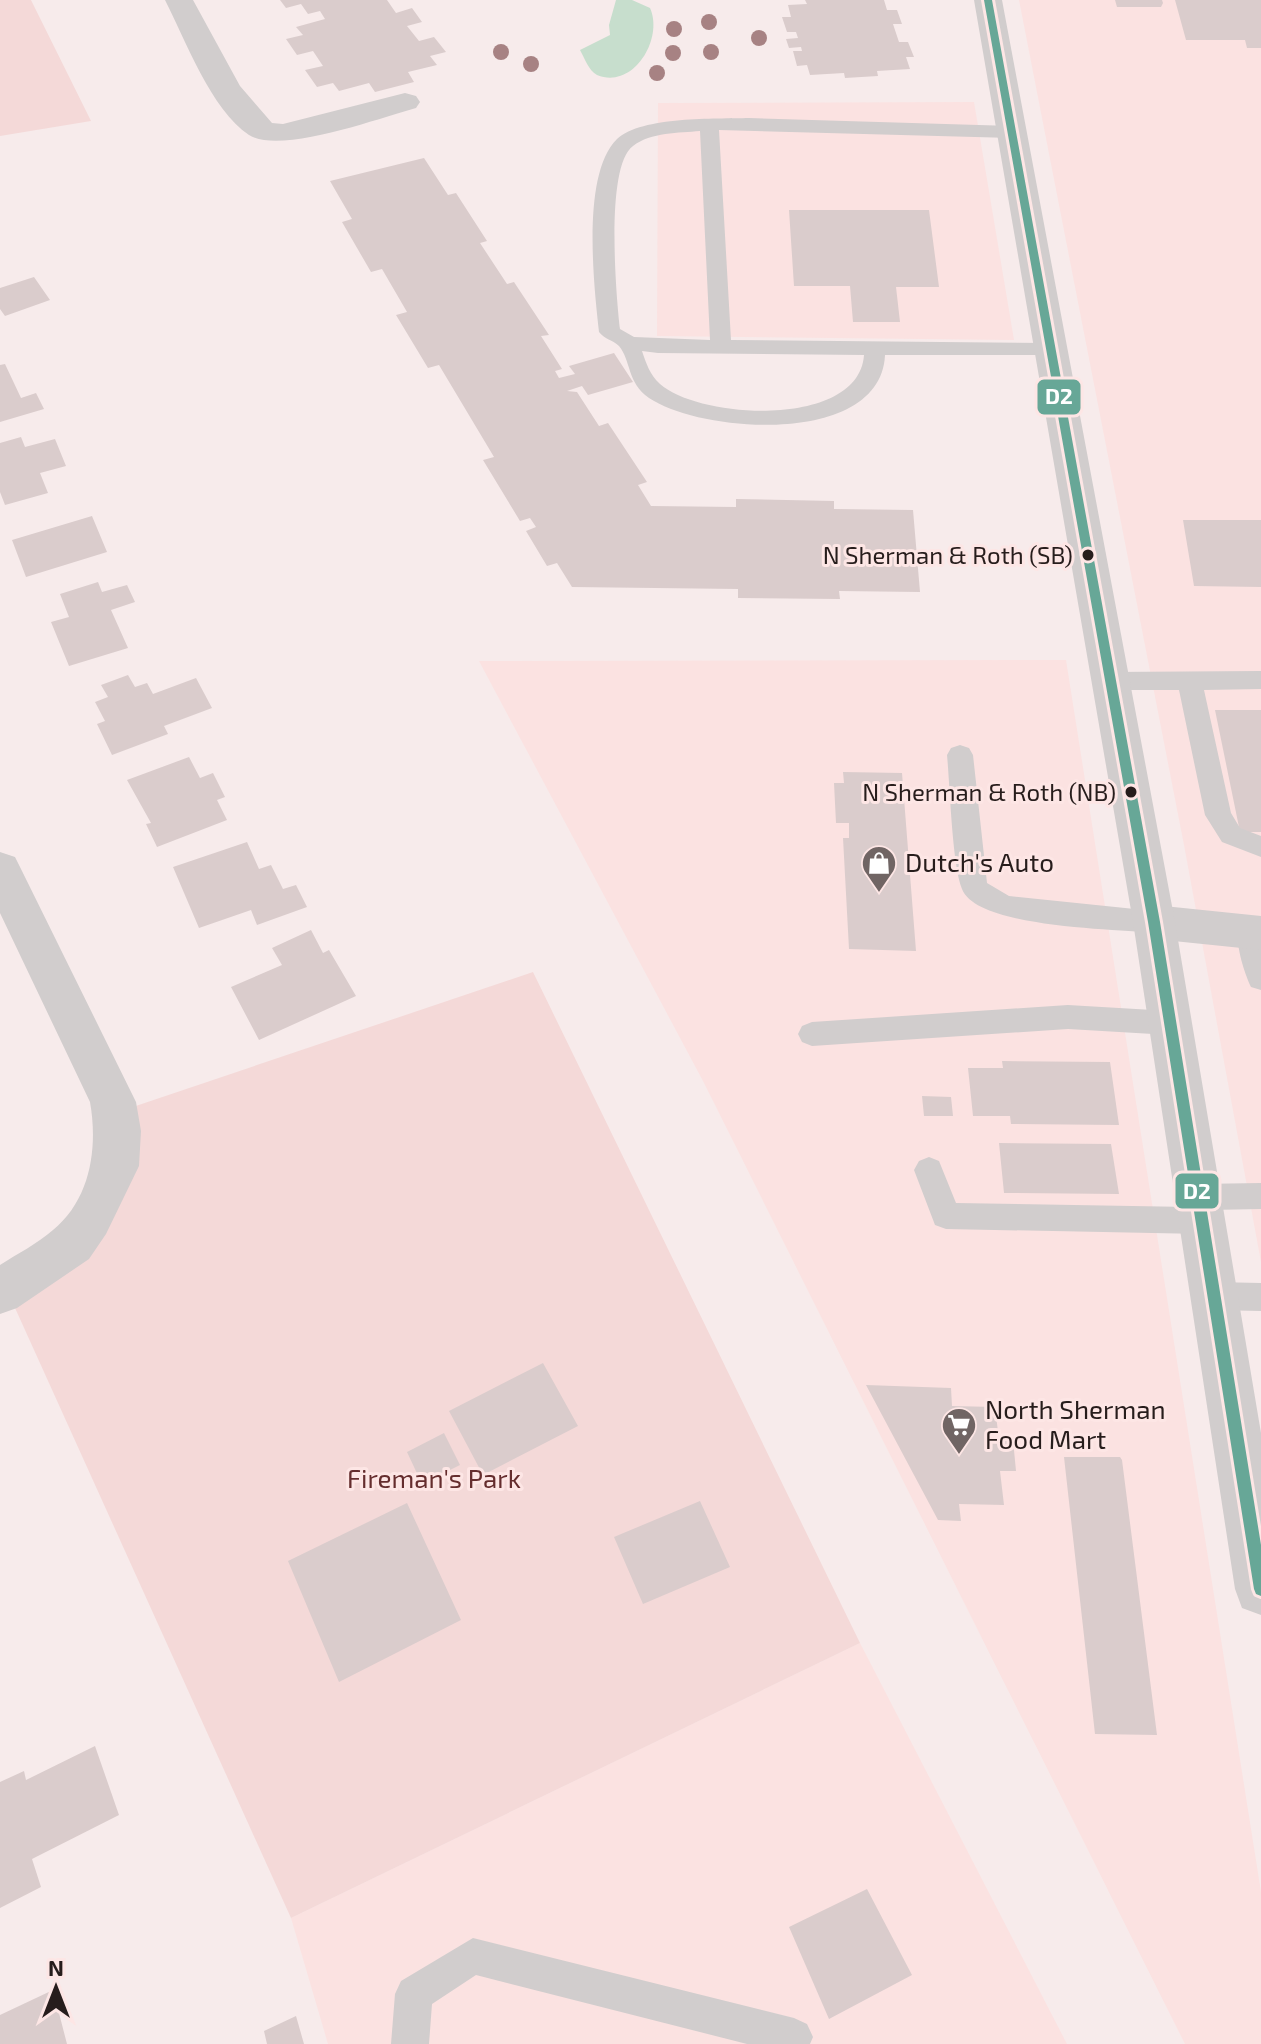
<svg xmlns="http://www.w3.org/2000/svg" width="1261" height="2044" font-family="'Exo 2',sans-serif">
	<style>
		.built { fill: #fbe2e1 }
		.green { fill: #f4d9d8 }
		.water { fill: #c7decd }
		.building { fill: #dacccc }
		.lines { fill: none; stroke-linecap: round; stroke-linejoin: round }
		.lane { fill: #d1cdcd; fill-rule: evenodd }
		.street { fill: #d1cdcd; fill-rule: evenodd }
		.secondary { fill: #d1cdcd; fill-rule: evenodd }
		.bus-1-casing { stroke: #fde6e5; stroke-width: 6 }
		.bus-1 { fill: #67a797; fill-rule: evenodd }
		.tree { fill: #a78283 }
		.bus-dot { fill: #271d1c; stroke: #fde6e5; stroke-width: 3 }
		.labels { text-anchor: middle; stroke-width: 6; stroke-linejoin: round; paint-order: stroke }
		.bus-label { font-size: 24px; fill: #271d1c; stroke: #fde6e5; text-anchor: end }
		.poi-label { font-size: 26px; fill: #271d1c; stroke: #fde6e5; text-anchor: start }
		.park-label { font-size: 26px; fill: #652d2e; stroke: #fde6e5 }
		.line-badge { stroke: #fde6e5; stroke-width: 3 }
		.badge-label { font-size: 22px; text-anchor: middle; font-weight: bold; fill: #fff }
	</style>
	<rect width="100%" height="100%" fill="#f7ebeb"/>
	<path class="built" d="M1019 0H1261V1262L1184 845Z
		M974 102 1014 340 657 336 658 103Z
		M1066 660 1261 1892V2044H1185L703 1081 479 661Z
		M860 1643 1067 2044H328L291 1918Z"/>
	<path class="green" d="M0 0H31L91 121 0 136Z
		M533 972 860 1643 291 1918 6 1288 72 1244 115 1113Z"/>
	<path class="water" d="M616 0H632L650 8C664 39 633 90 597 75 589 71 584 57 580 50L610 35 609 25Z"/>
	<path class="building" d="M280 0H387L396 13 412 8 422 22 407 26 419 41 434 37 446 52 430 56 437 65 408 72 414 82 375 92 369 83 339 91 333 83 317 87 305 70 323 66 313 51 297 55 286 39 303 35 296 27 325 19 320 11 308 14 301 4 286 8Z
		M805 0H884L887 10H897L902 24H893L899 42H908L914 57H906L910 69 877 71 878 76 845 78 844 73 810 75 807 65 797 66 793 51H802L801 47 789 48 786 39 798 38 796 32H787L782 17H791L788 5 807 4Z
		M1115 0H1162L1163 3 1161 7H1117Z
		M1175 0H1261V48H1247L1245 40H1186Z
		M424 158 448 195 456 193 487 241 480 243 507 284 514 282 549 335 541 336 562 369 555 371 559 378 575 374 569 366 614 353 633 382 588 395 582 386 567 391 577 392 599 426 608 423 647 482 638 485 651 506 736 507V499L834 501V509L913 510 920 592 839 591 840 599 738 598V589L572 587 557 563 547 566 526 531 536 527 530 518 520 521 483 460 494 457 439 365 428 368 396 315 407 312 382 269 371 272 342 222 352 219 330 181Z
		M789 210H929L939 287H896L900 322H853L850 286H794Z
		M34 277 50 300 5 316 0 309V288Z
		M5 364 21 398 36 393 44 409 0 422V365Z
		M21 437 25 447 55 439 66 466 40 473 48 493 5 505 0 492V443Z
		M92 516 107 552 26 577 12 540Z
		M1183 520H1261V587L1194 586Z
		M98 582 102 592 127 585 135 602 111 610 128 648 69 666 51 622 69 617 60 594Z
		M128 675 135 687 147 683 153 694 196 678 212 708 164 726 168 734 112 755 97 724 105 721 95 702 108 697 101 685Z
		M1215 710H1261V832H1240Z
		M189 757 200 778 213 773 225 797 217 800 227 820 157 847 146 824 151 823 127 780Z
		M843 772 902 773 916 951 849 949 843 838H849V823H836L834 783H844Z
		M247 842 259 869 271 865 283 889 296 885 307 907 257 925 251 910 199 928 173 867Z
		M311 930 323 953 329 950 356 996 259 1040 231 987 282 965 272 948Z
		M1002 1061 1110 1062 1119 1125 1011 1124 1010 1116H973L968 1068H1003Z
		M922 1096 951 1097 953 1116H924Z
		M999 1143 1111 1144 1119 1194 1004 1193Z
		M543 1363 578 1426 483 1475 449 1411Z
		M866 1385 951 1388 952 1406 995 1407 999 1440H1013L1016 1471H1000L1004 1505 959 1504 961 1521 938 1520Z
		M444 1433 460 1465 422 1484 407 1452Z
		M1064 1457H1120L1122 1460 1157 1735 1095 1734Z
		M700 1501 730 1567 643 1604 614 1537Z
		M407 1503 461 1620 339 1682 288 1561Z
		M95 1746 119 1815 32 1859 41 1887 0 1908V1782L24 1771 26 1780Z
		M867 1889 912 1975 829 2019 789 1927Z
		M53 1990 67 2044H0V2015Z
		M296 2016 304 2044H267L264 2031Z"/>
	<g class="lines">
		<path class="lane" d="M749 118 1012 126 1022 132 1012 138 719 130 731 340 1050 343 1061 350 1058 355H885C881 446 703 434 649 398 627 383 631 360 619 346 613 340 604 339 599 332 594 286 581 174 617 139 642 116 716 119 749 118ZM700 131 710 340 634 337 620 329C616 295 605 166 633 146 651 132 679 133 700 131ZM642 351 658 353 864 355C859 428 701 420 660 384 650 375 646 363 642 351Z
			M1261 671V689L1204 690 1231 813 1240 828 1261 836V857L1222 842 1205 815 1179 690H1108L1099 687 1096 681 1099 675 1108 672Z
			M960 745 969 748 973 755 987 883 1009 896 1154 911 1164 914 1168 922 1164 930 1154 933C1115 929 977 928 962 889 952 864 950 786 947 755L951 748Z
			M1250 921 1261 927V990L1251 987C1244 972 1233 939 1240 924Z
			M1068 1005 1170 1011 1180 1015 1184 1023 1180 1031 1170 1035 1068 1029 812 1046 802 1042 798 1034 802 1026 812 1022Z
			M929 1157 939 1161 956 1203 1190 1207 1183 1197 1188 1188 1198 1184 1261 1183V1209L1209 1210 1217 1221 1213 1230 1202 1234 946 1229 935 1225 914 1170 919 1161Z
			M1214 1282 1261 1283V1311L1214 1310 1203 1306 1199 1296 1203 1286Z
			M473 1938 794 2018 807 2024 813 2037 810 2044H747L476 1975 432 2004 429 2044H391L395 1994 401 1981Z"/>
		<path class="street" d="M165 0H193L240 86 272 123 283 124 405 93 416 96 420 102 416 108C379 118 280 155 249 135 211 110 185 39 165 0Z
			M0 852 15 857 21 869 136 1102 141 1131 139 1166 106 1234 89 1259 17 1308 0 1314V1265C17 1254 37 1244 53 1230 91 1199 98 1147 90 1102L0 913Z
			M1154 905 1261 916V950L1154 939 1139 934 1133 922 1139 910Z"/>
		<path class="secondary" d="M974 0H1002L1175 922 1261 1433V1615L1242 1608 1235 1589 1133 922Z"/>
		<g class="bus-1-casing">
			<path id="bus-1" d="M984 0H992L1160 922 1261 1545V1596L1256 1594 1254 1589 1148 922Z"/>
		</g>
		<use href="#bus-1" class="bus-1"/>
	</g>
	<g class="tree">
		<circle cx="709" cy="22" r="8"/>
		<circle cx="674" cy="29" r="8"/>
		<circle cx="759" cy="38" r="8"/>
		<circle cx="501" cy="52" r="8"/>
		<circle cx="711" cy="52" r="8"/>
		<circle cx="673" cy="53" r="8"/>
		<circle cx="531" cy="64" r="8"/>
		<circle cx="657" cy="73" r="8"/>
	</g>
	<defs>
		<g id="shop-pin" transform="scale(1.8)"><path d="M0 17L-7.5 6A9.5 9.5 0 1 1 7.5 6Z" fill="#706564" stroke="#fde6e5"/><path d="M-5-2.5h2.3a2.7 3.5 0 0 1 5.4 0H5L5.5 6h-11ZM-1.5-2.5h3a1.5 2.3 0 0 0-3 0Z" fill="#fff"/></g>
		<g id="supermarket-pin" transform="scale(1.8)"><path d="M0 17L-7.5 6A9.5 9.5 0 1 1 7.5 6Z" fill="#706564" stroke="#fde6e5"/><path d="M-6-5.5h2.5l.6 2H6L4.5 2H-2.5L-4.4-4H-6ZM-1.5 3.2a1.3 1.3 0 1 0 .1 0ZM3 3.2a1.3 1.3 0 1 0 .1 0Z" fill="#fff"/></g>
	</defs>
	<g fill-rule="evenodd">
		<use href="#shop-pin" x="879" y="863"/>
		<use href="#supermarket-pin" x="959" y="1425"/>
	</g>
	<g class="bus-dot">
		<circle cx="1088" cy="555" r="7"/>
		<circle cx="1131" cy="792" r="7"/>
	</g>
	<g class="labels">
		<g class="bus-label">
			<text x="1073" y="564">N Sherman &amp; Roth (SB)</text>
			<text x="1116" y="801">N Sherman &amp; Roth (NB)</text>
		</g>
		<g class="poi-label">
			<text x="905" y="872">Dutch's Auto</text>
			<text x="985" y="1419">North Sherman<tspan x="985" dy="30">Food Mart</tspan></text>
		</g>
		<g class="park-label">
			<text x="434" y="1488">Fireman's Park</text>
		</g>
	</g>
	<g class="line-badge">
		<rect x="1036" y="378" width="46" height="38" rx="8" fill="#67a797"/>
		<rect x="1174" y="1172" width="46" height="38" rx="8" fill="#67a797"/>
	</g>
	<g class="badge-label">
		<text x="1059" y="404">D2</text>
		<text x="1197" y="1199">D2</text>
	</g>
	<g transform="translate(56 1988)" stroke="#fde6e5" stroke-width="6" paint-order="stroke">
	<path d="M0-6L14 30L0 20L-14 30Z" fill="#271d1c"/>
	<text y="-12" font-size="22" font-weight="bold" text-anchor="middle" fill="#271d1c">N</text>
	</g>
</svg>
